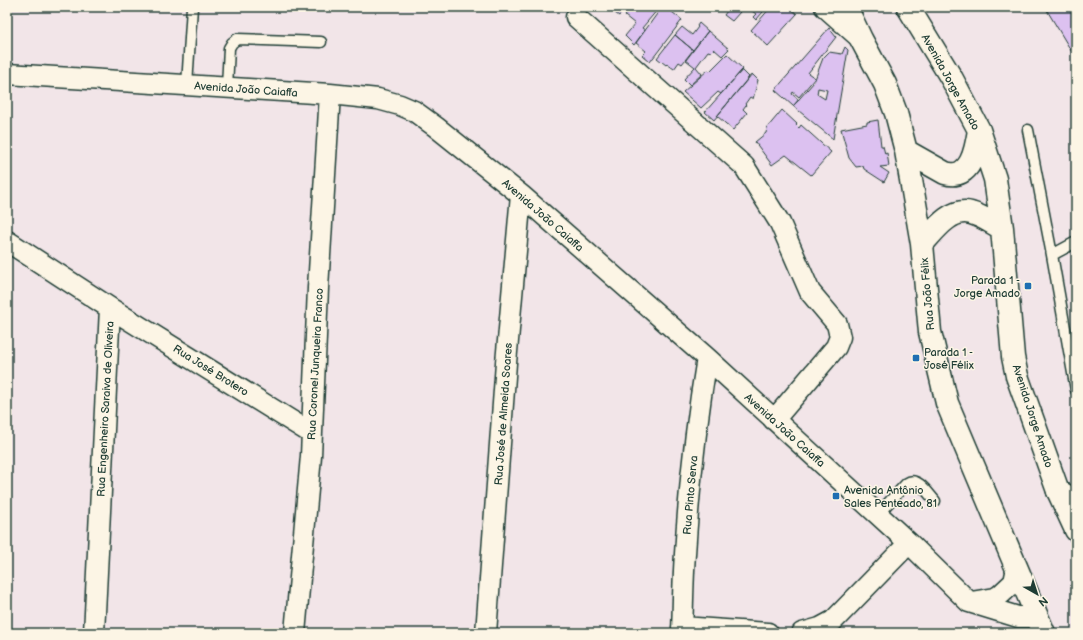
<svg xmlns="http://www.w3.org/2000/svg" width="1083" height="640" font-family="'Balsamiq Sans',sans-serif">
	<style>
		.building { fill: #dcc1f0; stroke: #1f3d34; fill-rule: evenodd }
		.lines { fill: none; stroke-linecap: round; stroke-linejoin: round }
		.service-casing { stroke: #1f3d34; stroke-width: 13 }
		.minor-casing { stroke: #1f3d34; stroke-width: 23 }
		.primary-casing { stroke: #1f3d34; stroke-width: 25 }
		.motorway-casing { stroke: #1f3d34; stroke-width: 25 }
		.service { stroke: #fcf5e5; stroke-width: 10 }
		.minor { stroke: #fcf5e5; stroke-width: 20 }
		.primary { stroke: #fcf5e5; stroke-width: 22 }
		.motorway { stroke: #fcf5e5; stroke-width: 22 }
		.poi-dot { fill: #1f6fb2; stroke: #fcf5e5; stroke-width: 1.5 }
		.labels { text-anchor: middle; stroke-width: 3; stroke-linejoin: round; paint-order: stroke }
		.street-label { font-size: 11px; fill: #1f3d34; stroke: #fcf5e5 }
		.poi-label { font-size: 11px; fill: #1f3d34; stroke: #fcf5e5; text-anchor: start }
	</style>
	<rect width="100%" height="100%" fill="#f2e5e8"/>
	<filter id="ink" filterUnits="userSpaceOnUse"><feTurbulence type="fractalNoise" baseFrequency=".025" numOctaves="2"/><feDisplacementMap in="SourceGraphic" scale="8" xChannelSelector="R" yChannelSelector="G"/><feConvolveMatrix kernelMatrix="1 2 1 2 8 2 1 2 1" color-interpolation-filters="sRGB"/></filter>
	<g filter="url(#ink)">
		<path class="building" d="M607 7H626L619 16Z
			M632 7H656L658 9 642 28 645 30 634 45 625 36 635 24 625 16Z
			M662 7H676L672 12 682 20 650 62 642 55 646 51 636 43Z
			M730 7H734L740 12 732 21 724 15Z
			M747 7H760L759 8 763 12 756 20 753 17 756 14Z
			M771 7H792L791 9 797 14 768 46 751 30Z
			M1045 7H1076V59Z
			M699 23 708 31 693 50 675 35 682 27 692 35 698 27 697 26Z
			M829 28 836 37 808 73 815 78 799 97 793 92 792 94 799 100 793 106 775 90Z
			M708 31 729 49 722 56 714 49 711 52 708 51 696 67 702 74 690 85 684 79 695 67 686 60Z
			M675 35 693 50 682 64 679 62 674 69 667 64 666 65 657 58Z
			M845 47 848 50 833 139 793 106 814 82 823 58 829 52 842 54ZM818 88 827 90 825 99 817 94Z
			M727 54 743 69 721 94 718 92 701 108 683 92 708 70 710 71Z
			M742 70 749 77 714 120 705 112Z
			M752 74 758 80 753 99 750 97 745 104 746 105 743 109 747 113 733 130 717 116Z
			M782 110 797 124 796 125 799 128 801 125 831 152 811 175 786 155 772 165 755 142 766 133 767 128Z
			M878 120 881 146H883L885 154 887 153 889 166 880 167 889 173 884 182 864 169 863 166 856 167 849 158 841 129 867 124V122Z"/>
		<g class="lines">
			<g class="service-casing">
				<path id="service" d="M187 85 192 7
					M227 87 229 48 232 43 237 39 321 42
					M1028 130 1052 255 1076 390
					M1052 255 1076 242
					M878 514 907 483C917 476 928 493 935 501"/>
			</g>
			<g class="minor-casing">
				<path id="minor" d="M825 7 861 39
					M576 17 744 166 780 223 810 292 837 324 840 337 836 347 774 420
					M7 74 330 94 378 99 400 105 414 111 436 127 521 195 707 358 909 543 969 602 1018 617H1037
					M7 241 110 308 94 633
					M110 308 311 433
					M971 602 995 598 1000 595 1014 582 1017 568
					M682 627 768 633
					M295 633 311 456 318 288 330 94
					M486 633 506 363 521 195
					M682 633C683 607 683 580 685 554 689 489 696 423 707 358
					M802 633 820 628 833 621 909 543"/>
			</g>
			<g class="primary-casing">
				<path id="primary" d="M846 7 861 39 885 84 896 113 906 151 922 244 930 332 947 403 1044 633
					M908 7 952 79 979 130 995 179 1002 228 1013 357 1017 376 1058 491 1076 530
					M906 151 945 173C971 181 976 149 979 130
					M922 244C934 231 951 207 971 213 982 216 992 223 1002 228"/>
			</g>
			<g class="motorway-casing">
				<path id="motorway" d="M1058 491 1076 501"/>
			</g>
			<use href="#service" class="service"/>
			<use href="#minor" class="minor"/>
			<use href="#primary" class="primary"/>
			<use href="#motorway" class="motorway"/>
		</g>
	</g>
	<g class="poi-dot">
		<rect x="1024" y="282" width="8" height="8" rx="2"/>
		<rect x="912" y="354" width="8" height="8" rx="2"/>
		<rect x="832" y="492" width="8" height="8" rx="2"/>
	</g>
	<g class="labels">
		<g class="street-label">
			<text transform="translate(951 82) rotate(61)" y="4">Avenida Jorge Amado</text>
			<text transform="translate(246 89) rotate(4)" y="4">Avenida João Caiaffa</text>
			<text transform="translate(543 215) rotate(41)" y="4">Avenida João Caiaffa</text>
			<text transform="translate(927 294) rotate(-95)" y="4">Rua João Félix</text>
			<text transform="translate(315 364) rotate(-87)" y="4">Rua Coronel Junqueira Franco</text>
			<text transform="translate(211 370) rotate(32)" y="4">Rua José Brotero</text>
			<text transform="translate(105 409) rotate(-87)" y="4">Rua Engenheiro Saraiva de Oliveira</text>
			<text transform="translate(503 414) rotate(-86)" y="4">Rua José de Almeida Soares</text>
			<text transform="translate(1033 416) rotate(72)" y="4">Avenida Jorge Amado</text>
			<text transform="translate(785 430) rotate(42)" y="4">Avenida João Caiaffa</text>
			<text transform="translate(690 495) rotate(-85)" y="4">Rua Pinto Serva</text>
		</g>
		<g class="poi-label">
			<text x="1020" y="284" text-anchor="end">Parada 1 -<tspan x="1020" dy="13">Jorge Amado</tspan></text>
			<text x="924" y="356">Parada 1 -<tspan x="924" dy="13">José Félix</tspan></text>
			<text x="844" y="494">Avenida Antônio<tspan x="844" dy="13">Sales Penteado, 81</tspan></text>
		</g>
	</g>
	<rect width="1083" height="640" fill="none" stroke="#fcf5e5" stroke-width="24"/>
	<rect x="12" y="12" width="1059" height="616" fill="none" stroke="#1f3d34" stroke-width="1.5" filter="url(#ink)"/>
	<g transform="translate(1037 594) rotate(141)" stroke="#fcf5e5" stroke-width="3" paint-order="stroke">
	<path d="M0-3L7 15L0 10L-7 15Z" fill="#1f3d34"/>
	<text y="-6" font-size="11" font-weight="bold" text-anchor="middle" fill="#1f3d34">N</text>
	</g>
</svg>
